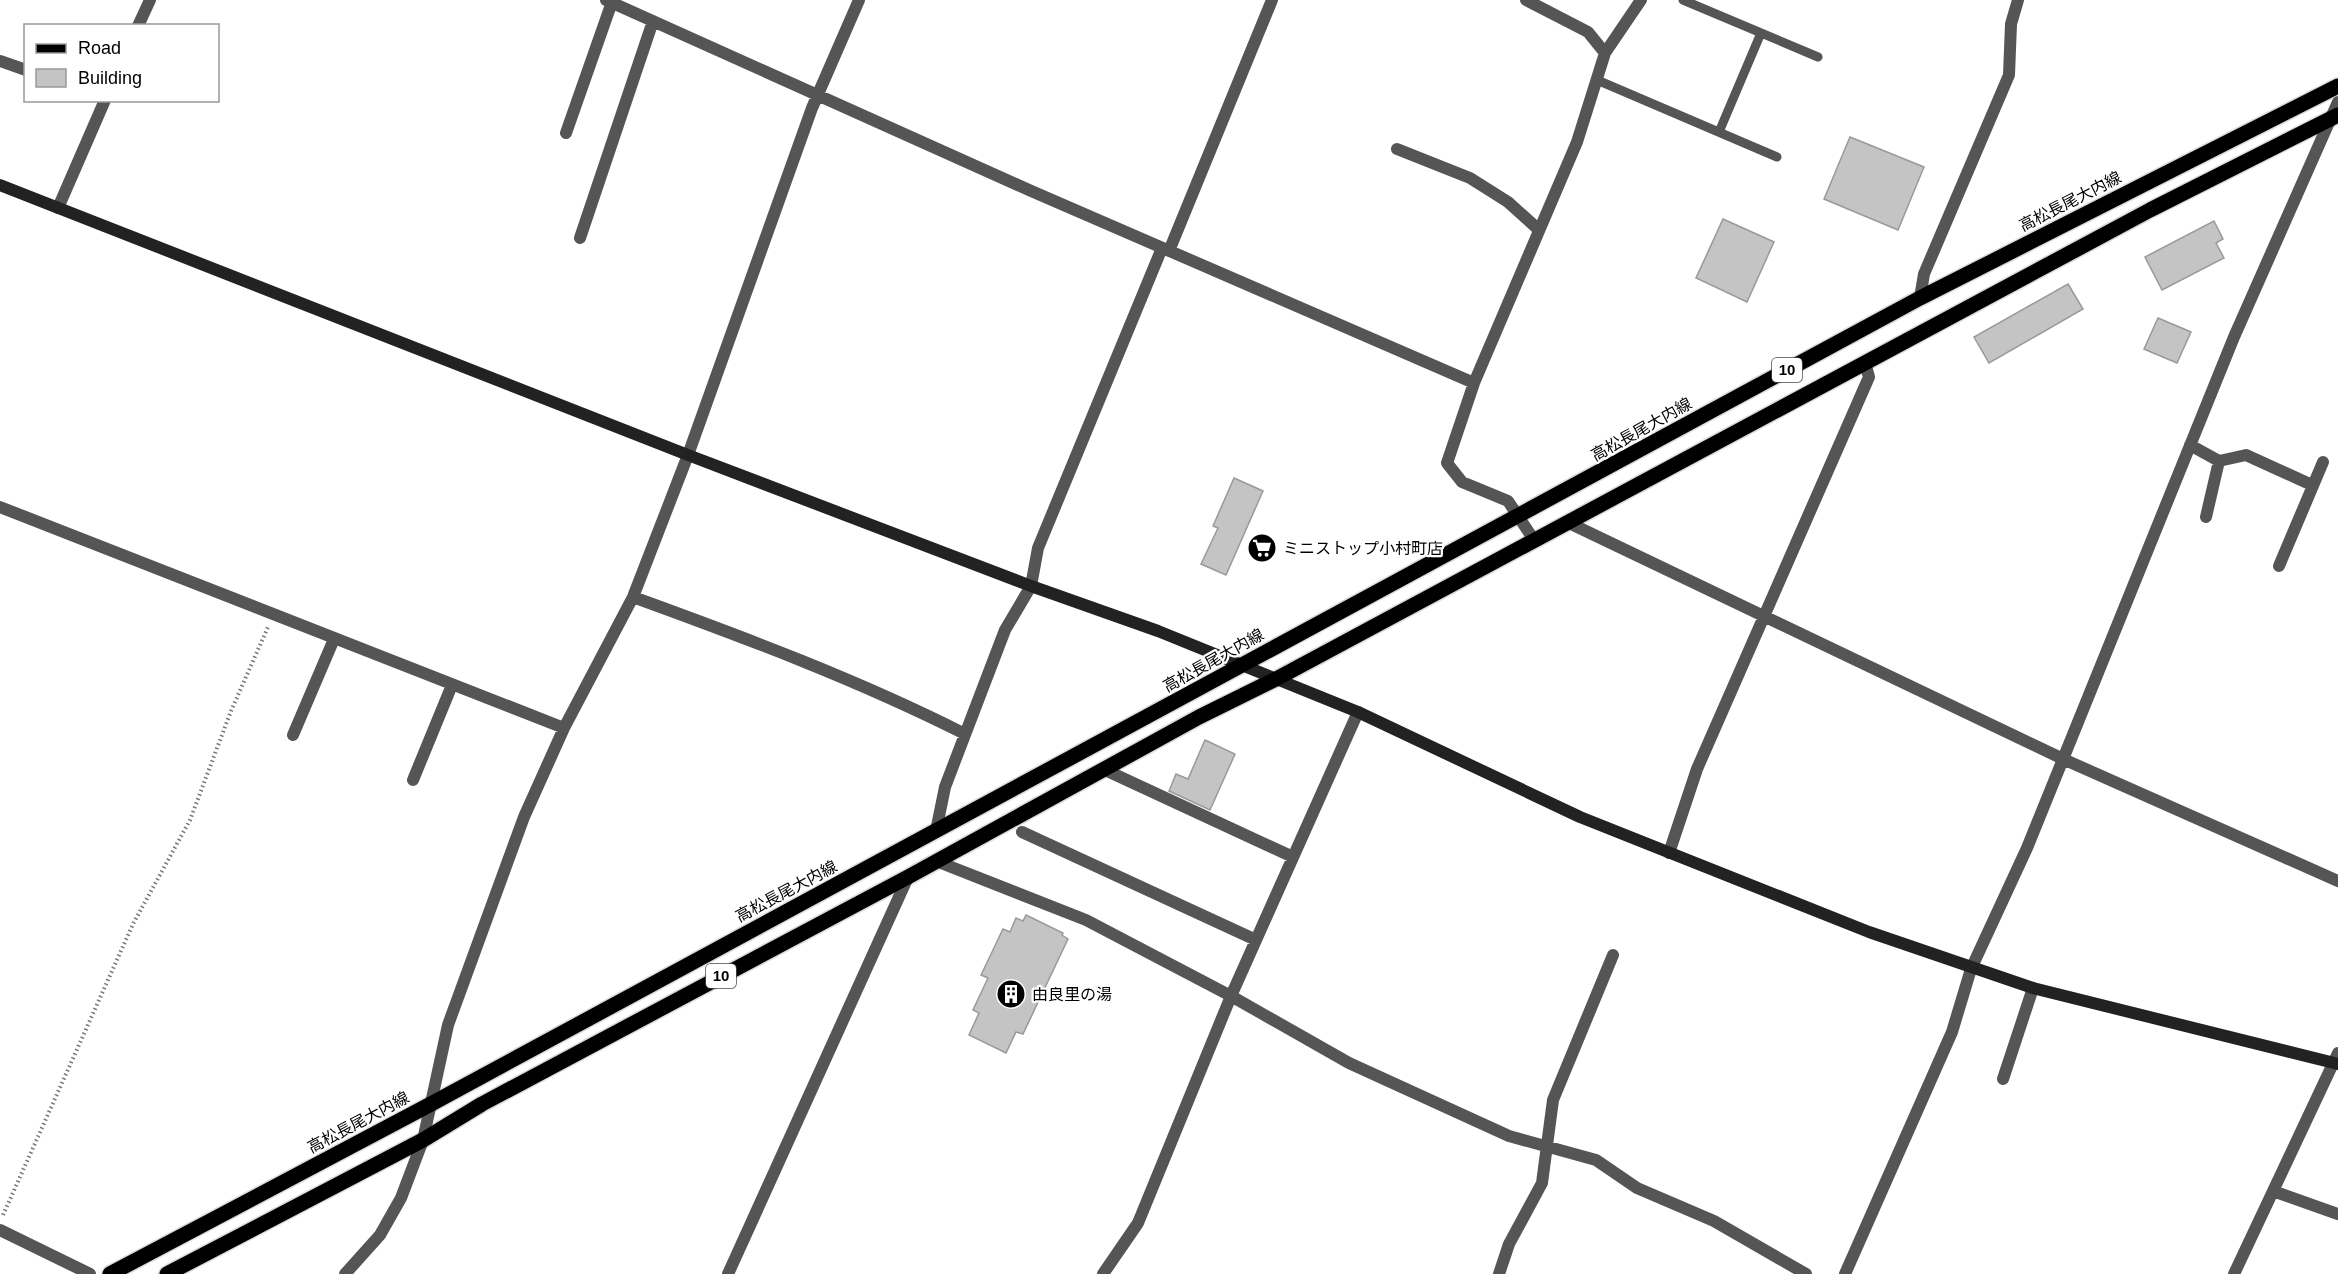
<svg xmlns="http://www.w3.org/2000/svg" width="2338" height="1274" font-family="Arial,'Noto Sans JP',sans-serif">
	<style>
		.building { fill: #c4c4c4; stroke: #999; stroke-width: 1.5 }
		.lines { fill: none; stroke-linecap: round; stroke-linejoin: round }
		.primary-casing { stroke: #dbdbdb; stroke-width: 18 }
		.path { stroke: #777; stroke-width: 4; stroke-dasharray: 1.5 3; stroke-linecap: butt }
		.lane { stroke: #555; stroke-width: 9 }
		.street { stroke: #555; stroke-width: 12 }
		.secondary { stroke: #222; stroke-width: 12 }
		.primary { stroke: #000; stroke-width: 15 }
		.labels { text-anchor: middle; stroke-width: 4.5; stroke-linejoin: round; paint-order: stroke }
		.shield { fill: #fff; stroke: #4c4c4c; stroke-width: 1.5 }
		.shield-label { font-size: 15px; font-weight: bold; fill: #000 }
		.street-label { font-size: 16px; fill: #000; stroke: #fff }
		.poi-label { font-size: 16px; fill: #000; stroke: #fff; text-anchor: start }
	</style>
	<rect width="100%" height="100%" fill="#fff"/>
	<path class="building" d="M1850 137 1924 167 1898 230 1824 199Z
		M1723 219 1774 242 1747 302 1696 278Z
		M2214 221 2223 239 2216 243 2224 258 2162 290 2145 257Z
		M2068 284 2083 309 1989 363 1974 337Z
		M2158 318 2191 332 2177 363 2144 349Z
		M1234 478 1263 491 1226 575 1201 564 1218 528 1213 526Z
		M1205 740 1235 754 1210 810 1169 791 1176 774 1188 779Z
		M1026 915 1063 933 1062 935 1068 939 1023 1034 1016 1032 1006 1053 969 1035 979 1013 973 1010 988 978 981 975 1003 929 1010 932 1016 918 1023 921Z"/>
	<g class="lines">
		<g class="primary-casing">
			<path id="primary" d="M110 1274 431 1104 1920 298 2338 86
				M167 1274 423 1140 482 1104 908 877 1199 717 1276 679 2150 210 2338 115"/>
		</g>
		<path class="path" d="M3 1215 133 924 190 820 231 711 268 627"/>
		<path class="lane" d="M1683 0 1818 57
			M1597 80 1777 157
			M1719 132 1761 33"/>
		<path class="street" d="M606 0 1029 190 1474 383
			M1526 0 1588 32 1605 53
			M138 26 150 0
			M0 61 26 70
			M566 133 612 2
			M1397 149 1470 178 1508 202 1539 230
			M58 208 105 100
			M580 238 653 21
			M1169 251 1272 0
			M1920 298 1924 274 2009 75 2011 24 2018 0
			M2190 445 2219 461 2246 455 2312 485
			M0 507 564 728
			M2206 517 2219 461
			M1567 522 2063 759 2338 881
			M1534 540 1508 501 1462 482 1447 463 1474 383 1577 142 1605 53 1641 0
			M2279 566 2323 462
			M633 597C746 638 858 680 965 734
			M293 735 334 639
			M1103 769 1293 857
			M413 780 452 685
			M936 831 945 787 1005 630 1031 586 1038 548 1162 248
			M1022 832 1256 940
			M1669 853 1697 769 1869 377 1865 363
			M936 861 1086 920 1231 996 1349 1063 1509 1136 1596 1160 1637 1188 1714 1221 1806 1274
			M2003 1079 2033 988
			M2273 1191 2338 1214
			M0 1230 90 1274
			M345 1274 380 1235 401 1198 423 1140 448 1025 524 817 564 728 633 597 688 455 812 108 859 0
			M728 1274 908 877
			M1103 1274 1138 1223 1231 996 1358 712
			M1499 1274 1509 1244 1542 1183 1553 1100 1613 955
			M1845 1274 1952 1032 1971 969 2027 848 2234 337 2338 102
			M2234 1274 2338 1053"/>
		<path class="secondary" d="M0 185 688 455 1031 586 1158 631 1358 712 1580 817 1869 932 2033 988 2338 1064"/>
		<use href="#primary" class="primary"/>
	</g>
	<defs>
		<g id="supermarket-disc" transform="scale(1.5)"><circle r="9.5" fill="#000" stroke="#fff"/><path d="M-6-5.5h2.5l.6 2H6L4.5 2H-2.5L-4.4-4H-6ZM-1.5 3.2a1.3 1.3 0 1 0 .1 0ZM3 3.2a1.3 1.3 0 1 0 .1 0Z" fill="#fff"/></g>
		<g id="building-disc" transform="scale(1.5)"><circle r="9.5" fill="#000" stroke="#fff"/><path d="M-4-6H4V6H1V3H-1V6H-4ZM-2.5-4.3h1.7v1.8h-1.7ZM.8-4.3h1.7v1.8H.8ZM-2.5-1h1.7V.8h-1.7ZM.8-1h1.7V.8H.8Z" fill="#fff"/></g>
	</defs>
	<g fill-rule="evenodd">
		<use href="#supermarket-disc" x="1262" y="548"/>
		<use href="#building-disc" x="1011" y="994"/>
	</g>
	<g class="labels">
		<g class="shield">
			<rect x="1772" y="358" width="30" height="24" rx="4.5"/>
			<rect x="706" y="964" width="30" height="24" rx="4.5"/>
		</g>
		<g class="shield-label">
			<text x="1787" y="375">10</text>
			<text x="721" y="981">10</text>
		</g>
		<g class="street-label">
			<text transform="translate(2070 201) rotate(-27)" y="6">高松長尾大内線</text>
			<text transform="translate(1641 429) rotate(-29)" y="6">高松長尾大内線</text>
			<text transform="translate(1213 660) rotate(-29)" y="6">高松長尾大内線</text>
			<text transform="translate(786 891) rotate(-28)" y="6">高松長尾大内線</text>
			<text transform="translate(358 1122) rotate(-28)" y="6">高松長尾大内線</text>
		</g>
		<g class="poi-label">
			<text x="1283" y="554">ミニストップ小村町店</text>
			<text x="1032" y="1000">由良里の湯</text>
		</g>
	</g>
	<rect x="24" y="24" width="195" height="78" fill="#ffffff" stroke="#999999" stroke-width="1.5"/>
	<rect x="36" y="44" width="30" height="9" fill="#000000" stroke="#999999" stroke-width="1.5"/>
	<text x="78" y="54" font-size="18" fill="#000000">Road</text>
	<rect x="36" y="69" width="30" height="18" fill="#c4c4c4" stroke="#999999" stroke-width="1.5"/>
	<text x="78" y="84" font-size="18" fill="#000000">Building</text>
</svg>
